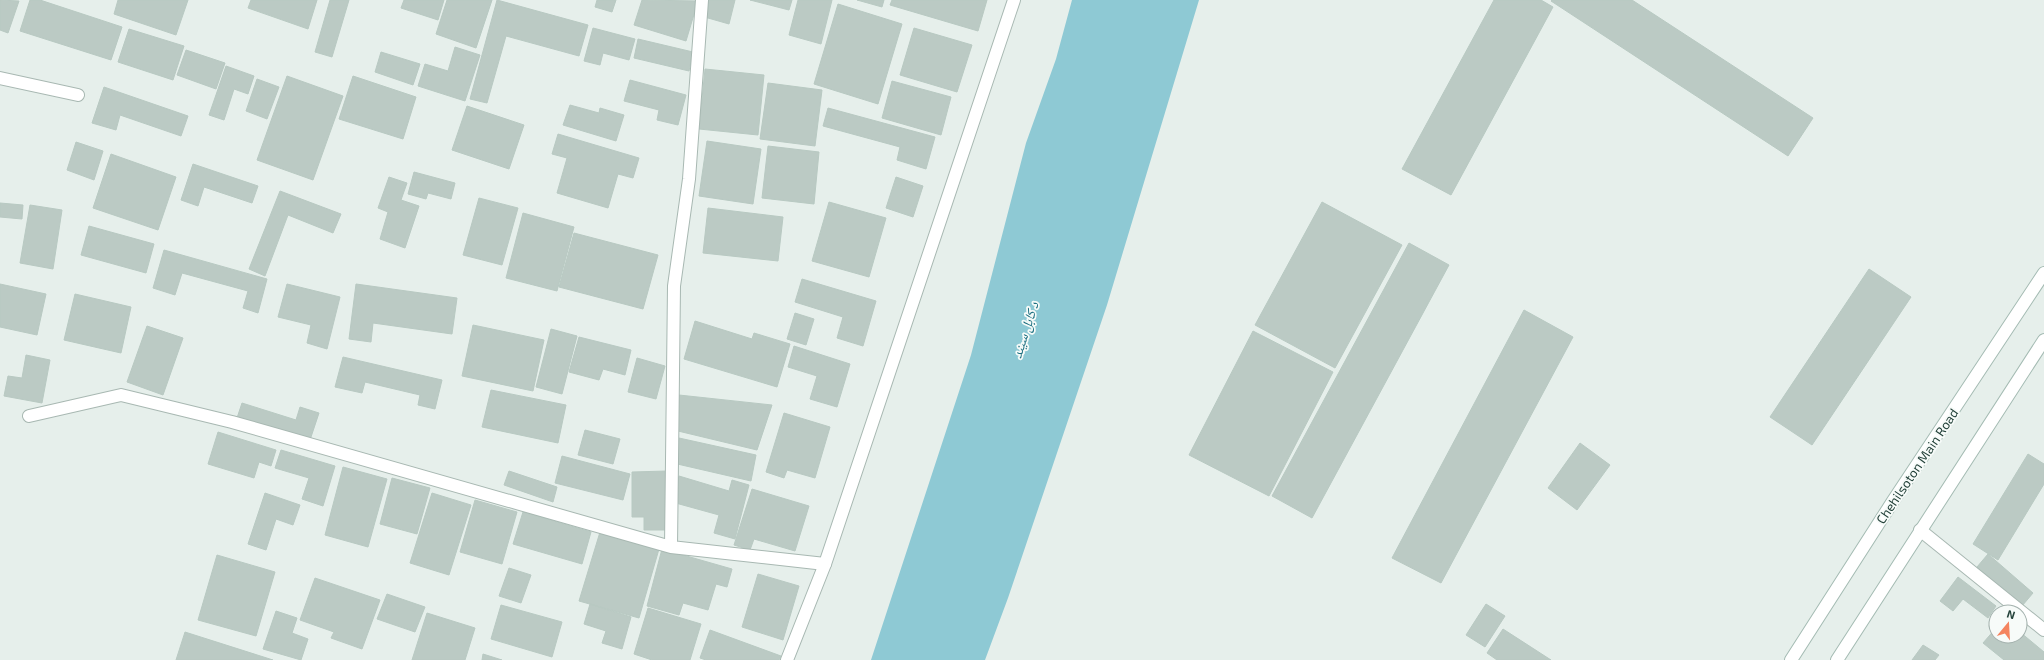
<svg xmlns="http://www.w3.org/2000/svg" width="2044" height="660" font-family="'Exo 2','Noto Naskh Arabic',sans-serif">
	<style>
		.water { fill: #8ec9d4 }
		.building { fill: #bbcac4; stroke: #b8c9c2 }
		.lines { fill: none; stroke-linecap: round; stroke-linejoin: round }
		.minor-casing { stroke: #a8b8b2; stroke-width: 14 }
		.tertiary-casing { stroke: #a8b8b2; stroke-width: 14 }
		.secondary-casing { stroke: #a4bbb3; stroke-width: 14 }
		.minor { stroke: #fff; stroke-width: 12 }
		.tertiary { stroke: #fff; stroke-width: 12 }
		.secondary { stroke: #fff; stroke-width: 12 }
		.labels { text-anchor: middle; stroke-width: 3.5; stroke-linejoin: round; paint-order: stroke }
		.street-label { font-size: 13px; fill: #24423a; stroke: #f7fbf9 }
		.water-label { font-size: 14px; font-style: italic; fill: #1c6f80; stroke: #f7fbf9 }
	</style>
	<rect width="100%" height="100%" fill="#e6efeb"/>
	<path class="water" d="M1072 0H1199L1107 305 1008 598 985 660H871L971 355 1026 143 1056 59Z"/>
	<path class="building" d="M0 0 19 1 8 33 0 30Z
		M30 0H40L122 27 111 60 20 31Z
		M118 0H188L176 35 114 14Z
		M251 0H317L308 29 248 8Z
		M330 0H349L332 57 315 52Z
		M404 0H444L438 20 401 8Z
		M447 0H492L476 48 436 34Z
		M497 0 588 25 579 56 506 36 487 103 470 99Z
		M597 0H616L612 12 595 7Z
		M642 0 698 1 686 41 634 25Z
		M706 0H735L729 24 701 16Z
		M750 0H792L789 10Z
		M798 0H832L821 44 789 35Z
		M857 0H884L882 7Z
		M892 0H987L978 31 890 5Z
		M1494 0H1541L1553 7 1451 195 1402 169Z
		M1552 0H1632L1813 118 1788 156 1551 1Z
		M838 4 902 24 878 104 814 84Z
		M593 28 635 39 629 60 603 53 600 65 584 61Z
		M914 28 972 45 957 92 900 75Z
		M129 29 184 46 173 80 118 62Z
		M638 39 693 52 689 71 634 58Z
		M455 47 480 55 465 101 418 86 425 64 448 71Z
		M186 50 225 63 216 89 177 75Z
		M381 52 420 64 413 85 375 72Z
		M226 66 254 76 248 94 234 89 224 120 209 115Z
		M705 69 764 75 758 135 699 129Z
		M287 76 343 96 313 180 257 160Z
		M353 76 416 97 403 139 339 119Z
		M257 79 279 87 267 119 246 111Z
		M630 80 686 95 678 125 657 120 659 110 624 101Z
		M892 81 951 97 941 135 882 118Z
		M768 83 822 90 815 146 760 139Z
		M104 87 188 116 181 136 120 115 116 130 92 123Z
		M570 105 599 113 600 108 624 115 616 141 563 125Z
		M467 106 524 125 509 169 452 150Z
		M828 108 935 137 926 169 897 160 900 147 823 126Z
		M558 134 639 158 633 178 618 174 608 208 557 193 567 158 552 154Z
		M707 141 761 149 753 204 699 196Z
		M76 142 103 151 94 180 67 170Z
		M768 146 819 152 814 204 762 198Z
		M111 154 176 177 158 230 93 208Z
		M193 164 258 186 252 203 204 187 198 206 181 200Z
		M414 172 455 183 451 199 428 193 426 199 408 194Z
		M389 177 407 183 401 200 419 206 405 248 380 239 388 212 378 208Z
		M896 177 923 186 913 217 886 208Z
		M280 191 341 214 333 233 288 215 265 276 249 269Z
		M479 198 518 208 502 265 463 255Z
		M829 202 886 218 869 277 812 261Z
		M1322 202 1402 245 1335 368 1255 325Z
		M0 203 23 205 22 219 0 217Z
		M30 205 62 210 53 269 20 263Z
		M708 208 783 217 778 261 703 253Z
		M523 213 574 227 557 291 506 278Z
		M89 226 154 244 146 273 81 255Z
		M574 233 658 255 643 309 559 287Z
		M1409 243 1449 265 1312 518 1272 496Z
		M164 250 267 279 258 313 243 308 248 291 182 273 175 295 153 288Z
		M1869 269 1911 297 1812 445 1770 417Z
		M802 279 876 301 863 346 837 338 843 317 795 302Z
		M0 284 46 294 37 335 0 327Z
		M287 284 340 297 327 349 307 343 311 325 278 317Z
		M356 284 457 298 452 334 373 323 371 342 349 339Z
		M75 294 131 307 121 353 64 340Z
		M1524 310 1573 337 1441 583 1392 558Z
		M795 313 814 319 806 345 787 339Z
		M695 321 752 339 754 333 790 344 777 387 684 359Z
		M473 325 544 340 533 391 462 376Z
		M147 326 183 338 163 395 127 382Z
		M551 329 577 336 562 394 536 387Z
		M1253 331 1333 372 1269 496 1189 455Z
		M579 337 631 350 625 375 603 369 599 380 569 372Z
		M794 346 850 364 837 407 810 399 817 376 788 367Z
		M26 355 50 360 42 403 4 396 8 376 22 378Z
		M343 357 442 380 435 409 418 405 420 395 365 382 362 393 335 387Z
		M637 358 665 366 656 399 628 392Z
		M491 390 566 405 558 443 482 427Z
		M679 395 772 405 757 450 678 431Z
		M242 403 296 420 300 407 319 413 310 440 237 418Z
		M784 413 830 427 815 478 787 470 784 478 766 472Z
		M585 430 620 439 613 464 578 455Z
		M218 432 276 450 271 466 259 462 254 478 208 464Z
		M679 438 756 455 751 481 673 463Z
		M1580 443 1610 465 1577 510 1548 488Z
		M281 450 335 466 323 506 302 499 309 478 275 468Z
		M2028 454 2044 464V484L1998 560 1973 544Z
		M562 456 630 474 623 500 555 483Z
		M343 467 387 479 368 547 325 535Z
		M509 471 557 487 553 502 504 485Z
		M667 471V530H644V517H632V472Z
		M679 476 729 491 732 480 749 485 735 539 714 533 719 515 672 502Z
		M392 478 430 488 417 534 380 524Z
		M752 489 809 506 795 551 754 539 750 550 734 545Z
		M265 493 300 505 293 525 276 519 266 550 248 544Z
		M432 493 471 505 449 575 410 563Z
		M475 500 517 512 502 564 460 552Z
		M523 512 591 532 582 564 513 544Z
		M600 532 659 549 639 618 579 601Z
		M662 549 732 569 727 587 716 584 708 610 683 603 679 615 647 606Z
		M1988 554 2033 593 2022 606 1977 567Z
		M217 555 275 572 256 636 198 620Z
		M509 568 531 575 521 603 499 596Z
		M758 574 799 586 783 640 742 627Z
		M1958 577 1996 606 1988 618 1963 599 1953 611 1940 601Z
		M315 578 380 600 362 649 331 638 334 632 300 620Z
		M387 594 425 607 415 632 377 619Z
		M590 604 631 617 622 649 602 643 606 631 584 624Z
		M1486 604 1505 616 1485 647 1466 635Z
		M501 605 562 622 552 657 491 639Z
		M648 608 701 624 690 660H652L634 654Z
		M276 611 297 618 292 633 308 639 301 660 263 649Z
		M427 613 475 628 465 660H412Z
		M1996 628V636H2020V632L2044 652V660H2004L1983 643Z
		M1503 629 1551 660H1497L1487 653Z
		M710 630 781 656 779 660H706L700 658Z
		M185 632 273 660H176Z
		M1923 645 1939 655 1935 660H1912Z
		M483 654 502 660H482Z"/>
	<g class="lines">
		<g class="minor-casing">
			<path id="minor" d="M0 78 78 95
				M29 416 121 395 232 422 671 547 825 564
				M1920 530 2044 630
				M671 547 674 286 689 179 702 0"/>
		</g>
		<g class="tertiary-casing">
			<path id="tertiary" d="M787 660 825 564 1014 0"/>
		</g>
		<g class="secondary-casing">
			<path id="secondary" d="M1791 660 1893 501 2044 273
				M1837 660 2044 340"/>
		</g>
		<use href="#minor" class="minor"/>
		<use href="#tertiary" class="tertiary"/>
		<use href="#secondary" class="secondary"/>
	</g>
	<g class="labels">
		<g class="street-label">
			<text transform="translate(1917 466) rotate(-56)" y="5">Chehilsoton Main Road</text>
		</g>
		<g class="water-label">
			<text transform="translate(1025 330) rotate(-72)" y="5">د کابل سيند</text>
		</g>
	</g>
	<g transform="translate(2008 624) rotate(18)"><circle r="19" fill="#f7fbf9" stroke="#a3b1ad"/>
	<path d="M0-3L7 15L0 10L-7 15Z" fill="#f4845f"/>
	<text y="-6" font-size="11" font-weight="bold" text-anchor="middle" fill="#24423a">N</text>
	</g>
</svg>
